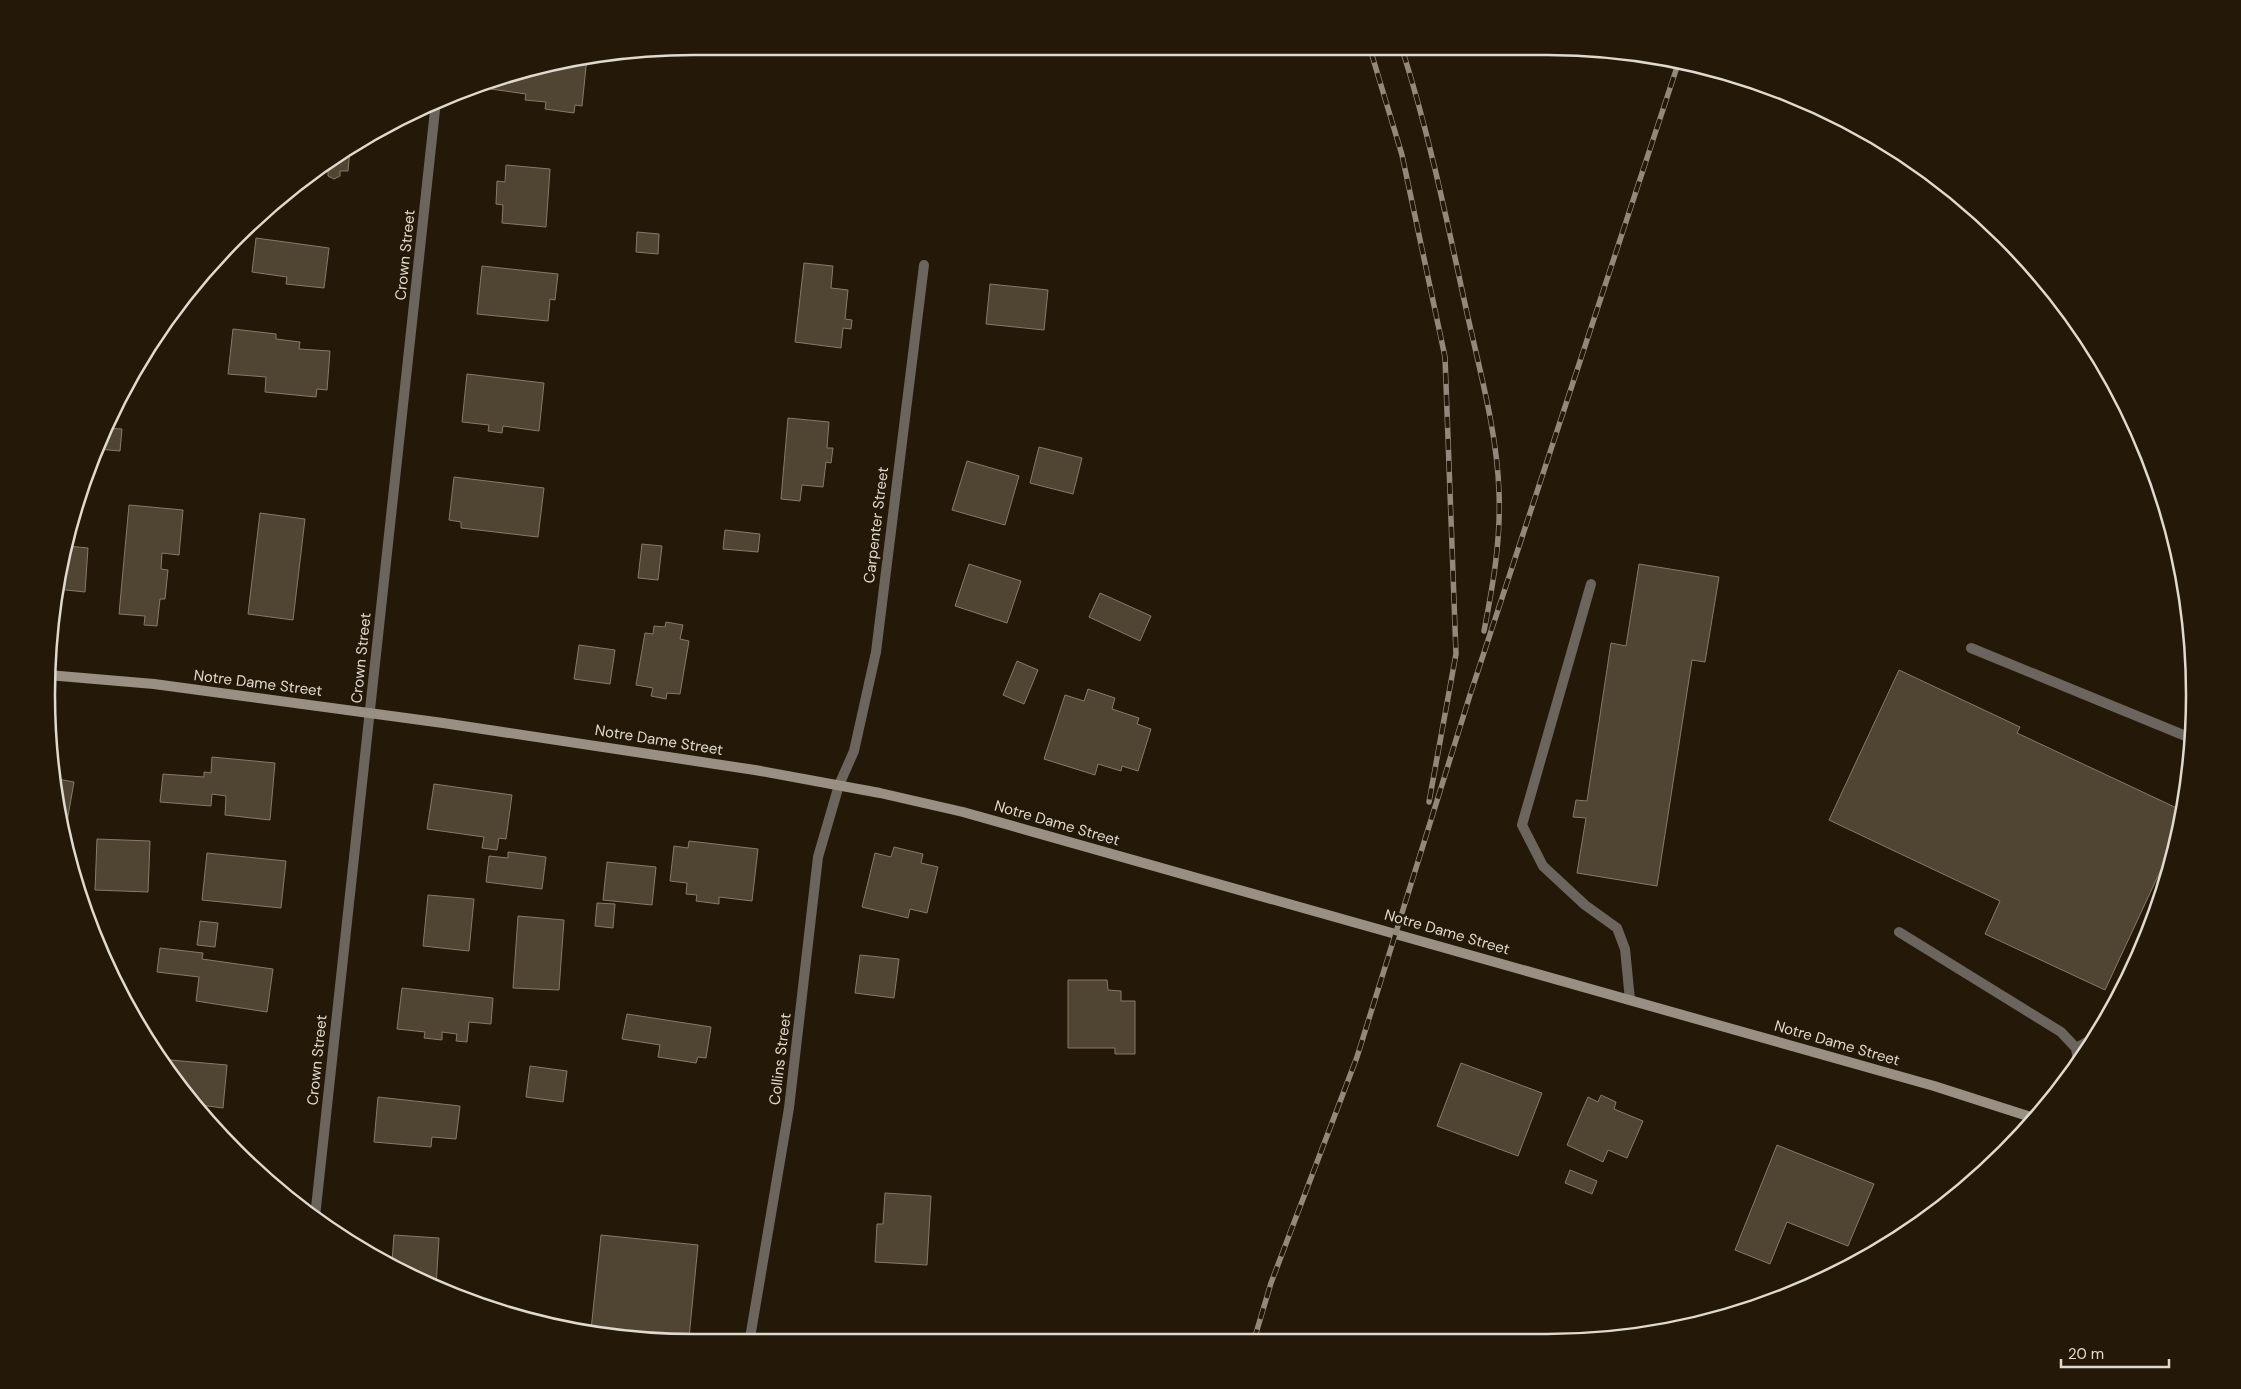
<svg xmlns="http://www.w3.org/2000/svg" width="2241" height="1389" font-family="'DM Sans',sans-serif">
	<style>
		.building { fill: #504432; stroke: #877a67 }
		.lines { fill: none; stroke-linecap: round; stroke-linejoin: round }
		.lane { stroke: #6b655d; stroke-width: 10 }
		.street { stroke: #6b655d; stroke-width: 10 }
		.secondary { stroke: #999083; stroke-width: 10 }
		.rail-casing { stroke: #92897c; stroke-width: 5.5 }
		.rail { stroke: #241909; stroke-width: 4; stroke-dasharray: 11; stroke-linecap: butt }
		.labels { text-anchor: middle; stroke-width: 5; stroke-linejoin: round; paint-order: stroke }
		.street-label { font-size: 15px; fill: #e0d9ce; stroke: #241909 }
		.rim { fill: none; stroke: #e0d9ce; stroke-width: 2.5 }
	</style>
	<rect width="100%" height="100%" fill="#241909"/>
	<path class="building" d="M587 57 582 106 575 105 574 113 545 109 546 102 525 100 526 94 491 89 492 79Z
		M350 149 348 171H340V176L334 179 328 176V171L317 170Z
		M506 165 550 169 546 227 502 223 503 205 496 204 497 181 505 182Z
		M637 232 659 234 658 254 636 252Z
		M256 238 329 248 324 288 286 284 287 277 252 272Z
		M804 263 833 266 831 288 848 290 845 319 852 320 851 329 843 328 841 348 795 342Z
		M482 266 558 274 555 300 550 299 548 321 477 314Z
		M990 284 1048 290 1044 330 986 324Z
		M233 329 276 334V339L300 342 299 349 330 351 327 390 317 389 316 397 265 392 266 377 228 374Z
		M467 374 544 383 539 431 503 426 502 433 488 431 489 425 462 422Z
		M788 418 829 422 827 448H833L831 463 826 462 823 487 802 485 800 501 781 499Z
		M105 428 122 429 120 451 98 449Z
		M1039 447 1082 458 1073 494 1030 483Z
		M967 461 1019 476 1005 525 952 510Z
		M454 477 544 488 538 537 461 528V522L449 520Z
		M129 505 183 510 179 555 162 553 161 569 168 570 165 599H160L157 626 144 625 145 616 119 614Z
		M260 513 305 519 293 620 248 614Z
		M725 530 760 534 758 552 723 549Z
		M642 544 662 546 658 580 638 578Z
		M67 546 88 548 85 592 57 589Z
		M969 564 1021 581 1007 623 955 606Z
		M1639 564 1719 577 1705 662 1692 660 1657 886 1577 873 1586 818 1573 817 1576 800 1587 801 1611 643 1626 646Z
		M1100 593 1151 616 1140 641 1089 617Z
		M666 622 683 625 680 639 689 641 680 694 667 693 666 699 651 696 653 688 636 685 645 633 653 634 654 626 665 627Z
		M579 645 615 650 610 684 574 679Z
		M1017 661 1038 670 1024 704 1003 695Z
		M1899 670 2020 727 2017 733 2181 810 2177 835 2105 990 1985 934 2000 901 1829 820Z
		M1088 689 1115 698 1112 709 1139 718 1137 724 1151 729 1138 771 1122 766 1121 771 1098 764 1095 775 1044 759 1065 695 1084 701Z
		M212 757 275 763 270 820 225 815 226 796 212 794 211 806 160 802 163 774 204 777V772L211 773Z
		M52 778 74 782 65 833H64Z
		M434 784 512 795 506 839 499 838 497 850 482 848 484 837 427 829Z
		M97 839 150 841 148 892 95 890Z
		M689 841 758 849 752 901 719 897V904L696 901 697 895 686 894 687 883 670 881 674 846 688 848Z
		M894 847 923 854 921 863 938 867 927 913 910 909 908 918 862 907 875 853 891 857Z
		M508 852 546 857 542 889 486 882 489 856 508 858Z
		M207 853 286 861 281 908 202 900Z
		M607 862 656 867 652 905 603 900Z
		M428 895 474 899 469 951 423 946Z
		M597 903 615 904 613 928 595 926Z
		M518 916 564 920 559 990 513 988Z
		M200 921 218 923 215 947 197 945Z
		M160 948 203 953 202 959 273 969 267 1012 196 1001 199 977 157 972Z
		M860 955 899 959 894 998 855 993Z
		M1068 980H1107L1108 990 1121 991V1001H1135V1054H1115V1048H1068Z
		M402 988 493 998 491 1024 469 1022 467 1042 456 1041 457 1034 442 1032V1040L424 1038 425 1032 397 1029Z
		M627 1014 711 1027 706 1058 698 1057 696 1063 658 1057 660 1045 622 1039Z
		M159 1059 227 1065 223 1108 200 1105 199 1108Z
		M1461 1063 1542 1093 1518 1156 1437 1126Z
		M530 1066 567 1071 563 1102 526 1097Z
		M1601 1095 1616 1102 1614 1109 1643 1121 1627 1158 1608 1150 1603 1162 1567 1145 1588 1097 1598 1102Z
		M378 1097 460 1106 456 1139 432 1137 431 1147 374 1142Z
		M1777 1145 1874 1184 1848 1246 1787 1222 1770 1264 1735 1250Z
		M1570 1170 1597 1181 1592 1194 1565 1183Z
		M885 1193 931 1196 927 1265 875 1262 877 1224H883Z
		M394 1235 439 1238 436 1287 392 1262Z
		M601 1235 698 1245 689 1338 610 1337 602 1335V1331L591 1330Z"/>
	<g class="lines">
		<path class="lane" d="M1591 584 1522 825 1543 866 1585 905 1617 928 1625 949 1630 1000
			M1971 648 2193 739
			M1899 932 2061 1032 2076 1048 2078 1061
			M2076 1048 2092 1039"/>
		<path class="street" d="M315 1217 436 101
			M750 1338 789 1108 818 857 839 785 854 751 876 652 924 265"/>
		<path class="secondary" d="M48 675 154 684 443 723 755 770 880 793 963 812 1934 1086 2034 1118"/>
		<g class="rail-casing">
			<path id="rail" d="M1371 52 1402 155 1445 357 1456 654 1429 802
				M1403 52C1430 137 1448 226 1467 313 1480 372 1497 432 1499 492 1501 540 1493 585 1484 631
				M1254 1340 1271 1283 1357 1057 1470 695 1678 64"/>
		</g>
		<use href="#rail" class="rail"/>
	</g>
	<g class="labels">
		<g class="street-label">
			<text transform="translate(405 255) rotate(-84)" y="5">Crown Street</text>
			<text transform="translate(876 525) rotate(-83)" y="5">Carpenter Street</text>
			<text transform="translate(361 658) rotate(-84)" y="5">Crown Street</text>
			<text transform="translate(258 683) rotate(7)" y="5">Notre Dame Street</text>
			<text transform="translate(659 740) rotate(9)" y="5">Notre Dame Street</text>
			<text transform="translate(1057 823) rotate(16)" y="5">Notre Dame Street</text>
			<text transform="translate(1447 932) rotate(16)" y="5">Notre Dame Street</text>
			<text transform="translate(1837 1043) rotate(16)" y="5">Notre Dame Street</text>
			<text transform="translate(780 1059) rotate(-83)" y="5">Collins Street</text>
			<text transform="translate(317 1060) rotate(-84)" y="5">Crown Street</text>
		</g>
	</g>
	<path d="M0 0H2241V1389H0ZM694 55H1547A639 639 0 0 1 2186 694V695A639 639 0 0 1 1547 1334H694A639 639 0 0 1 55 695V694A639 639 0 0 1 694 55Z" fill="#241909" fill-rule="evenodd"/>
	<path class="rim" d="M694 55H1547A639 639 0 0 1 2186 694V695A639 639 0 0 1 1547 1334H694A639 639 0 0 1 55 695V694A639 639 0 0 1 694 55Z"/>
	<path d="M2061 1359v8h108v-8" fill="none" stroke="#e0d9ce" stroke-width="2.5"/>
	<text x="2068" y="1359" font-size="15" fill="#e0d9ce" stroke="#241909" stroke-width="4" paint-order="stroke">20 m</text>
</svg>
